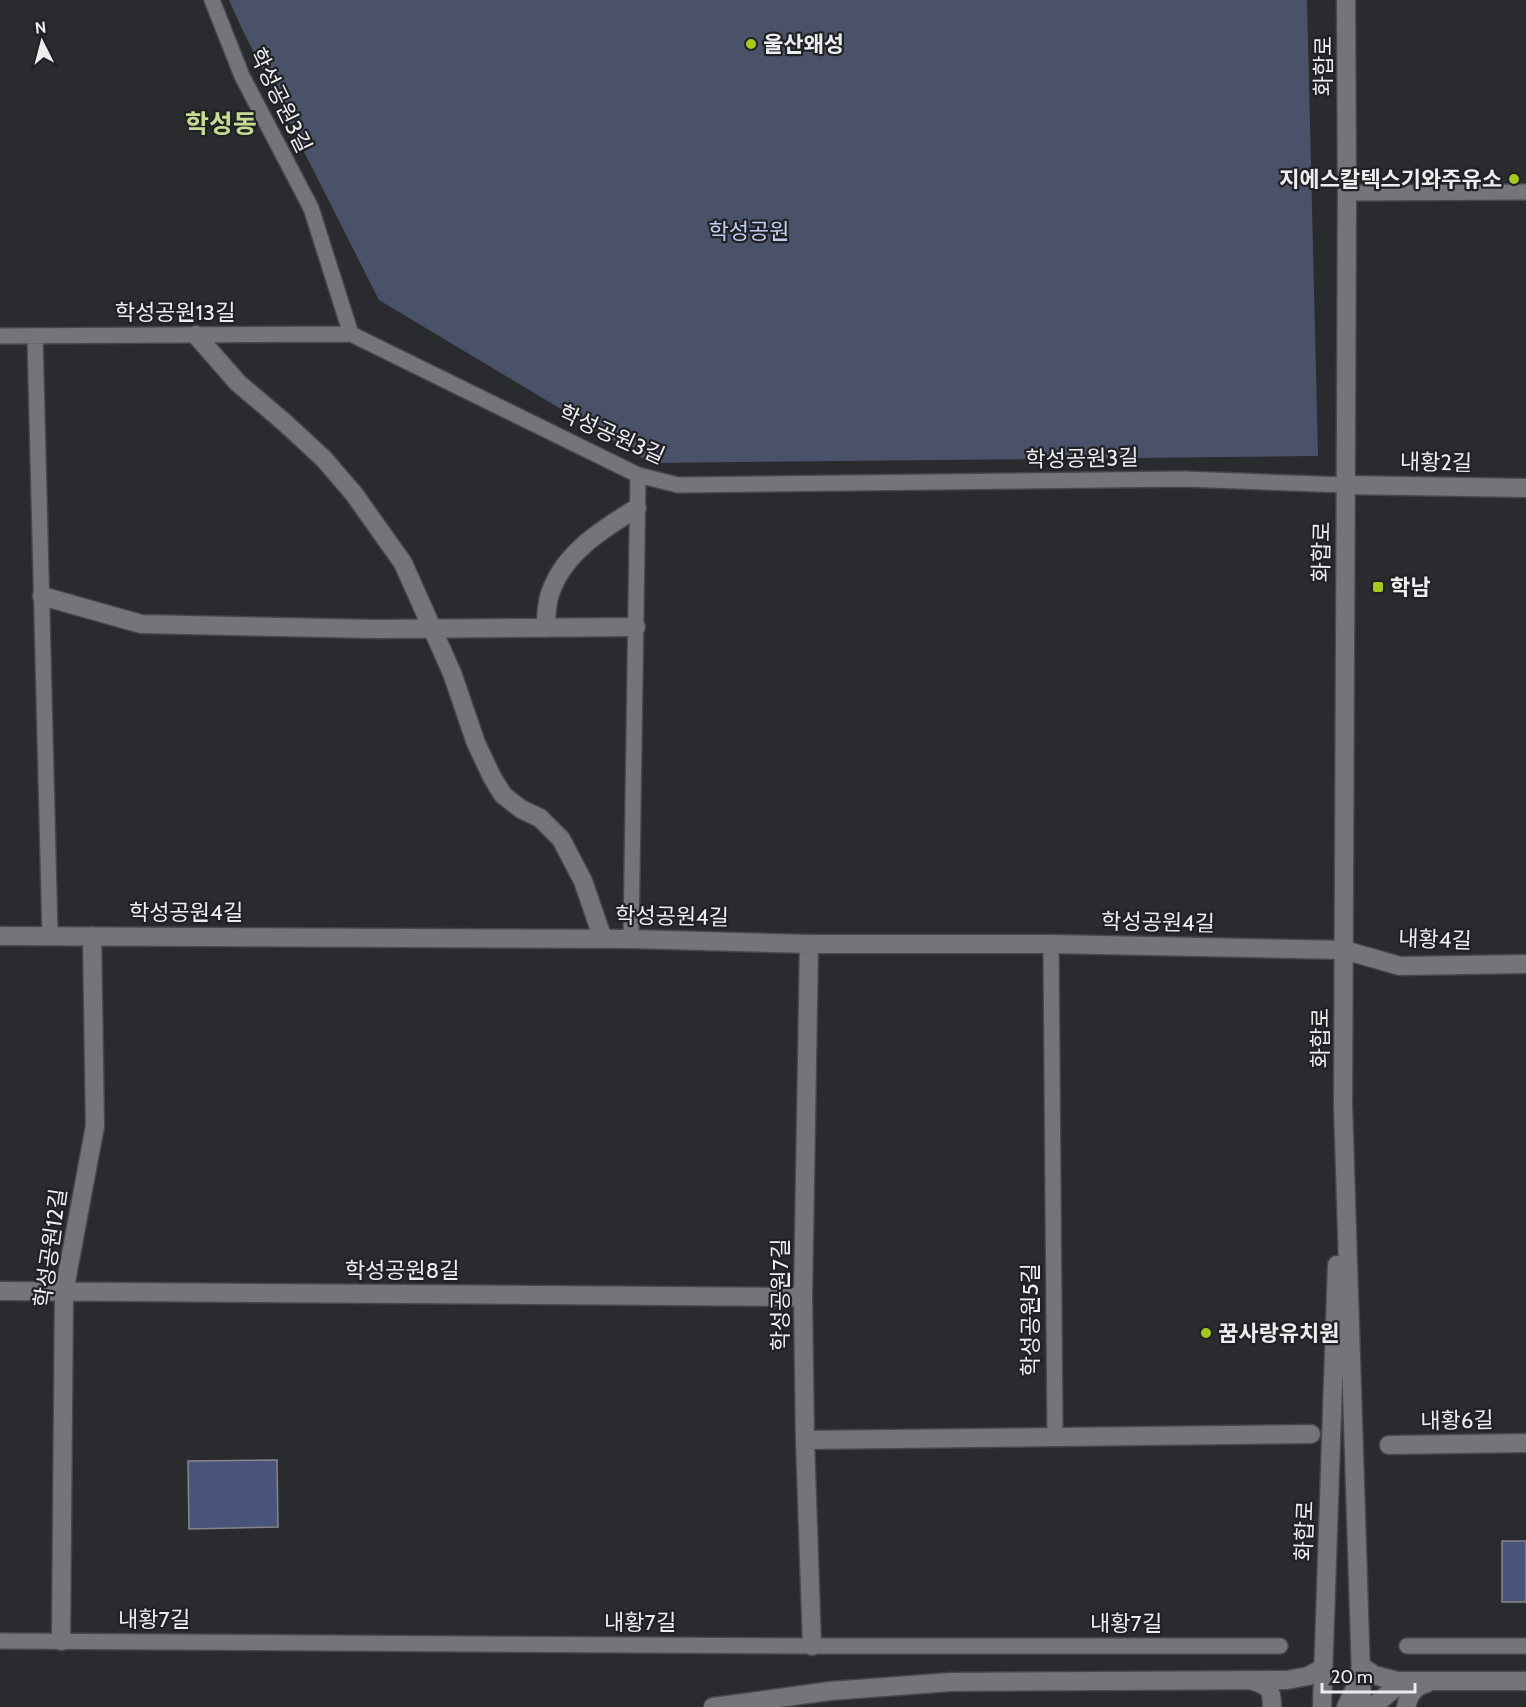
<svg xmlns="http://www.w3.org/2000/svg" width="1526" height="1707" font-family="Cabin,'Noto Sans KR',sans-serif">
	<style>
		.green { fill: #4a5269 }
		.building { fill: #49547b; stroke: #85868b; stroke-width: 1.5 }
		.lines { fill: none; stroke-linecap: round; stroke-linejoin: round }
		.lane-casing { stroke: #46474b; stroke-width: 18 }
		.street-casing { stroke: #46474b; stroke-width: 21 }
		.secondary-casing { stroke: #46474b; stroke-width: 21 }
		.lane { stroke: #74757a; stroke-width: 15 }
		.street { stroke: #74757a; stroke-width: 18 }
		.secondary { stroke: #74757a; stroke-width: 18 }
		.poi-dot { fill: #a6c821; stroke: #202125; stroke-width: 2 }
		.labels { text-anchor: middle; stroke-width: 4.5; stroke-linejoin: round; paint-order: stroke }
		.poi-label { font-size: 22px; font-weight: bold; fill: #ecedef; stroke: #202125; text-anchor: start }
		.street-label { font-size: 22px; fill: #ecedef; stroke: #202125 }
		.park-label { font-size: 22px; fill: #c1cdf5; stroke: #202125 }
		.quarter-label { font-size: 26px; font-weight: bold; fill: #c6db90; stroke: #202125 }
	</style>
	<rect width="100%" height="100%" fill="#292b2f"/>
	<path class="green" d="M229 0H1307L1318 456 651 463 379 300 241 27Z"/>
	<path class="building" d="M277 1460 278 1527 189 1529 188 1461Z
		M1502 1541H1526V1602H1502Z"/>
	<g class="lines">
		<g class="lane-casing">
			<path id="lane" d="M212 0 242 76 311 208 351 334 638 475 678 485 1184 479 1346 485
				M1347 193 1526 192
				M0 336 351 334
				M35 336 50 935
				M631 939 638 475
				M1051 944 1055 1438
				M0 1641 812 1646H1280
				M1407 1646H1526"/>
		</g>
		<g class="street-casing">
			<path id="street" d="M196 335 238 383 284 422 324 459 354 494 403 563 452 673 476 743 492 777 503 795 521 809 540 818 561 839 583 881 603 939
				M1346 485 1526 488
				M42 596 141 624 375 629 636 627
				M545 628C547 616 546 602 551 591 565 552 604 528 637 508
				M0 936 631 939 809 944H1051L1344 950 1400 966 1526 964
				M809 944 803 1297 805 1440 812 1646
				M0 1291 803 1297
				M805 1440 1311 1434
				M1389 1445 1526 1443
				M61 1641 64 1292 95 1126 92 936"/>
		</g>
		<g class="secondary-casing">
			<path id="secondary" d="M1346 0 1347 193 1343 1105 1362 1707
				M1253 1681C1270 1686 1272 1690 1272 1707
				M713 1707 830 1691 951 1682 1287 1680 1308 1676 1323 1668
				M1322 1707 1337 1265
				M1346 1707 1356 1686 1361 1666 1374 1675 1397 1681H1526
				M1372 1707 1394 1689 1413 1682
				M1406 1707C1409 1694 1415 1686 1427 1683"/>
		</g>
		<use href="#lane" class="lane"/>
		<use href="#street" class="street"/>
		<use href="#secondary" class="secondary"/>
	</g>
	<g class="poi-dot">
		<circle cx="751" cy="44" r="6"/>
		<circle cx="1514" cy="179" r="6"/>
		<rect x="1372" y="581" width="12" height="12" rx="3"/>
		<circle cx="1206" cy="1333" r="6"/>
	</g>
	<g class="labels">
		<g class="poi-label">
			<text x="763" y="52">울산왜성</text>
			<text x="1502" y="187" text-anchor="end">지에스칼텍스기와주유소</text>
			<text x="1390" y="595">학남</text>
			<text x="1218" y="1341">꿈사랑유치원</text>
		</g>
		<g class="street-label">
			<text transform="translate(1323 66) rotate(-90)" y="8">화합로</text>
			<text transform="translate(281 100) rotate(64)" y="8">학성공원3길</text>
			<text x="175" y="320">학성공원13길</text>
			<text transform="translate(612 434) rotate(24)" y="8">학성공원3길</text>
			<text transform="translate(1082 458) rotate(-1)" y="8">학성공원3길</text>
			<text transform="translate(1436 462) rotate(1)" y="8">내황2길</text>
			<text transform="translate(1321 552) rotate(-89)" y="8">화합로</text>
			<text x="186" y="920">학성공원4길</text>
			<text transform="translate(672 916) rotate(1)" y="8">학성공원4길</text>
			<text transform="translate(1158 922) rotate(1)" y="8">학성공원4길</text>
			<text transform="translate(1435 939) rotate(2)" y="8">내황4길</text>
			<text transform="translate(1320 1038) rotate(-90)" y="8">화합로</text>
			<text transform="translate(50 1248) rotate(-82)" y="8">학성공원12길</text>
			<text x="402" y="1278">학성공원8길</text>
			<text transform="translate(780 1295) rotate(-90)" y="8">학성공원7길</text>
			<text transform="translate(1030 1320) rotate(-90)" y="8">학성공원5길</text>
			<text transform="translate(1457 1420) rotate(-1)" y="8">내황6길</text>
			<text transform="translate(1304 1531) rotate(-88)" y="8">화합로</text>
			<text x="154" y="1627">내황7길</text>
			<text x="640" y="1630">내황7길</text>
			<text x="1126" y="1631">내황7길</text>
		</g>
		<g class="park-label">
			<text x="749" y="239">학성공원</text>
		</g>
		<g class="quarter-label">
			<text x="221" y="133">학성동</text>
		</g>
	</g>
	<g transform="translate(42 42) rotate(354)" stroke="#202125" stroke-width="4.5" paint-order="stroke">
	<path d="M0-4.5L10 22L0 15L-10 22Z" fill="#ecedef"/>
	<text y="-9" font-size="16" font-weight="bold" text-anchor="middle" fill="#ecedef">N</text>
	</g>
	<path d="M1322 1683v9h93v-9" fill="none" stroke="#ecedef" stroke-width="3"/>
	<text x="1331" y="1683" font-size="18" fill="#ecedef" stroke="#202125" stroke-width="4.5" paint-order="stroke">20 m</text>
</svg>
